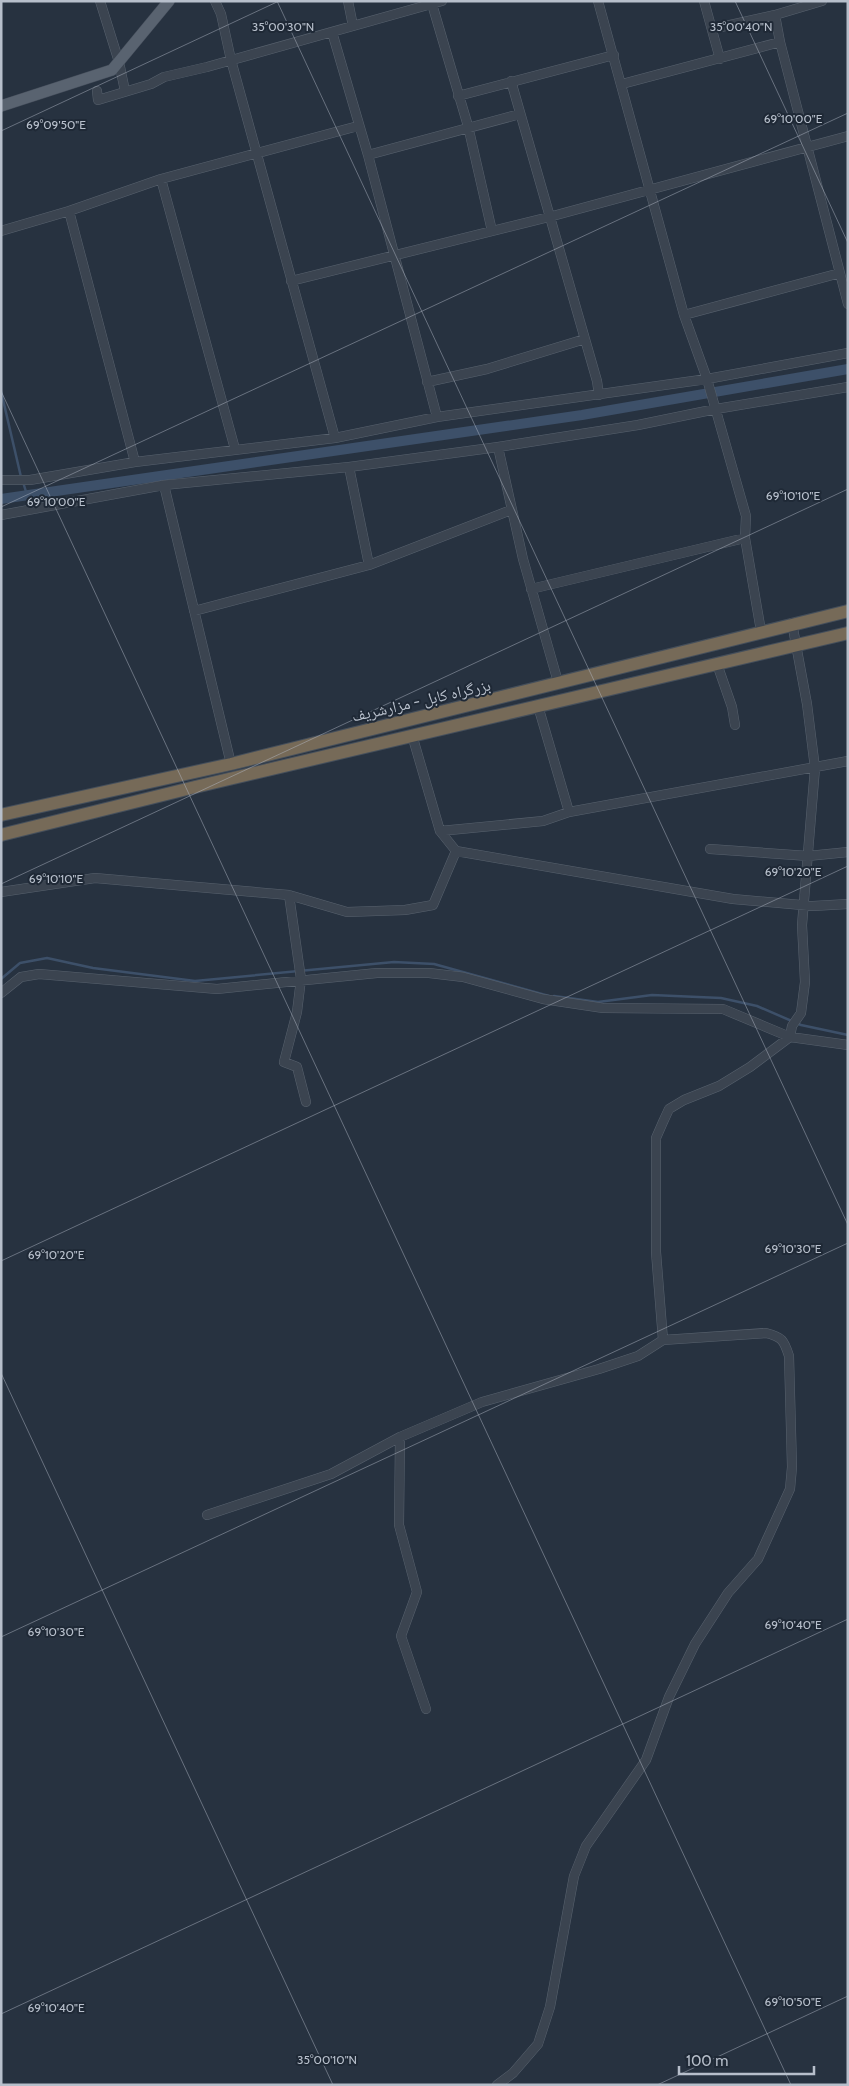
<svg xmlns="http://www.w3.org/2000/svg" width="849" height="2086" font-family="Cabin,'Noto Naskh Arabic',sans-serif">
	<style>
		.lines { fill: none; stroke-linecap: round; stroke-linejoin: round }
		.stream { stroke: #3d5069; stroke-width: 2.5 }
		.canal { stroke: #3d5069; stroke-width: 10 }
		.minor-casing { stroke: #58626e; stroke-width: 10 }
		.major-casing { stroke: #444d5a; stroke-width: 12 }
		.highway-casing { stroke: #454f5b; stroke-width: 14 }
		.minor { stroke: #3b4450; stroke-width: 9 }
		.major { stroke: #596370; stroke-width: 11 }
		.highway { stroke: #766a58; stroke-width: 12 }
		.ticks { fill: none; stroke: #b7bfcb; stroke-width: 1; stroke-opacity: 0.45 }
		.labels { text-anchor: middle; stroke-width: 4; stroke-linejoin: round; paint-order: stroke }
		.street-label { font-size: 16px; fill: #b7bfcb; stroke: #1f2936 }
		.ticks-label { font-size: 12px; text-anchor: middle; fill: #b7bfcb; stroke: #1f2936; stroke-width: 4; stroke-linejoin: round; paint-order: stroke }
	</style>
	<rect width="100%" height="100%" fill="#273240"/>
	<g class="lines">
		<path class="stream" d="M1 391 21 477
			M23 482 27 495
			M1 979 20 963 47 958 93 968 195 981 394 962 434 964 549 996
			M554 996 598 1002 652 995 721 998 757 1006 801 1025 848 1035"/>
		<path class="canal" d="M1 499 582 415 848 369"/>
		<g class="minor-casing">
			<path id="minor" d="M100 1 119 62 125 91
				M215 1 221 14 231 60 335 438
				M348 1 353 26
				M598 1 684 315 707 379 746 516 745 538 761 631
				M704 1 720 59
				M432 4 468 126 492 231
				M712 29 775 15
				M332 32 368 155 437 417
				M780 42 848 304
				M511 81 597 381 599 395
				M622 84 780 42 775 15 822 1
				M97 91 98 100 151 84 164 77 207 67 442 1
				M458 96 614 55
				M368 155 520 114
				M161 179 235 449
				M69 211 135 462
				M1 231 69 211 161 179 358 126
				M291 281 549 217 848 136
				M684 315 840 273
				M427 382 487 369 585 339
				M498 447 523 559 558 682
				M349 467 369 565
				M1 480H30L135 462 335 438 437 417 707 379 848 353
				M164 485 231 764
				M1 515 164 485 349 467 498 447 638 425 716 409 848 387
				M531 589 745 538
				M194 611 369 565 511 510
				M717 664 732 707 735 725
				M538 706 569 812
				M412 735 440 831 456 851 733 899 813 906 848 904
				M440 831 543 821 569 812 848 761
				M710 849 808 856 848 852
				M1 892 95 878 289 895 301 979 297 1012 284 1062 297 1067 306 1102
				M289 895 347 912 405 910 433 905 456 851
				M1 993 21 977 39 974 217 989 377 973H429L463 977 543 999 603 1008 723 1009 790 1037 848 1045
				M400 1437 399 1525 417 1592 401 1636 426 1709
				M207 1515 331 1474 400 1437 482 1402 599 1369 638 1356 663 1340
				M497 2085 513 2073 538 2044 550 2007 574 1876 586 1846 646 1760 669 1697 695 1644 728 1593 758 1559 790 1489 792 1467 789 1356C784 1340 782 1337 766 1333L663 1340 656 1252V1138L663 1122 669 1109 684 1100 719 1086 750 1067 790 1037 792 1026 801 1013 805 982 802 925 815 768 807 704 792 623"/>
		</g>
		<g class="major-casing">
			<path id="major" d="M1 106 112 70 169 1"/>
		</g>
		<g class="highway-casing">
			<path id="highway" d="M1 815 231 764 848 611
				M1 835 195 787 848 633"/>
		</g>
		<use href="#minor" class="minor"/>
		<use href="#major" class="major"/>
		<use href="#highway" class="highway"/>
	</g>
	<path class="ticks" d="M277 1 848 1225M735 1 848 243M1 131 279 1M1 391 791 2085M1 507 848 113M1 884 848 489M1 1261 848 866M1 1373 333 2085M1 1637 848 1243M1 2014 848 1619M657 2085 848 1996"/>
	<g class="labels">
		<g class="street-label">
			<text transform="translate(421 700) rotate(-13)" y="6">بزرگراه کابل - مزارشریف</text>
		</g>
	</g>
	<g class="ticks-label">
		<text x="283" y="31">35°00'30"N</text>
		<text x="741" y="31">35°00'40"N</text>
		<text x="793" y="123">69°10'00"E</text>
		<text x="56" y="129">69°09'50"E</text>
		<text x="793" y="500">69°10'10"E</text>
		<text x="56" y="506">69°10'00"E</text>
		<text x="793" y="876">69°10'20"E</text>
		<text x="56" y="883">69°10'10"E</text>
		<text x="793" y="1253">69°10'30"E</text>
		<text x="56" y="1259">69°10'20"E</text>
		<text x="793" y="1629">69°10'40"E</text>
		<text x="56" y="1636">69°10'30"E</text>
		<text x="793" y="2006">69°10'50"E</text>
		<text x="56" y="2012">69°10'40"E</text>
		<text x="327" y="2064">35°00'10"N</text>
	</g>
	<rect width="849" height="2086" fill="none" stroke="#b7bfcb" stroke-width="5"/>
	<path d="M679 2066v8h135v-8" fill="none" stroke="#b7bfcb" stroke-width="2.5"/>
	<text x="686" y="2066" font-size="15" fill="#b7bfcb" stroke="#1f2936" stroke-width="4" paint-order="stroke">100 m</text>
</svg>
